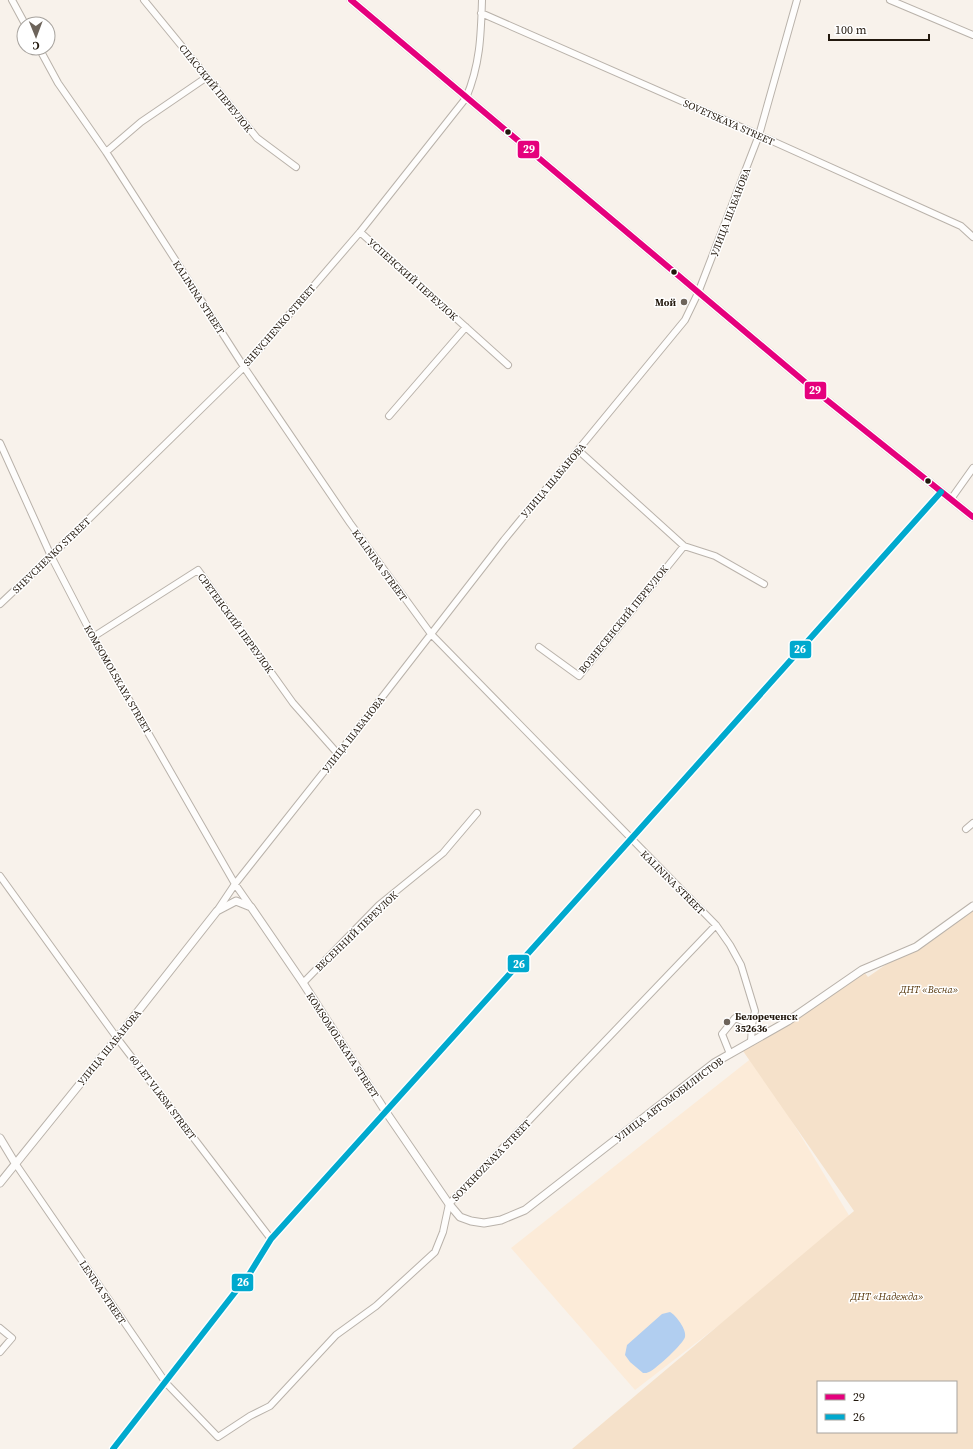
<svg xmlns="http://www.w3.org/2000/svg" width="973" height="1449" font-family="'Source Serif 4',serif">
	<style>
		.built { fill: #fcebd8 }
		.green { fill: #f5e1ca; fill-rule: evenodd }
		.water { fill: #b1cef0 }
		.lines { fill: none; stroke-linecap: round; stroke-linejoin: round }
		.minor-casing { stroke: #b9b2aa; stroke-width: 8 }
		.tertiary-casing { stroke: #b9b2aa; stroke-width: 9 }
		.minor { stroke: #fefdfc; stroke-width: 6 }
		.tertiary { stroke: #fefdfc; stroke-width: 7 }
		.bus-1-casing { stroke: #fff; stroke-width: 9 }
		.bus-2-casing { stroke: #fff; stroke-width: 9 }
		.bus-1 { stroke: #e5007d; stroke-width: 6 }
		.bus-2 { stroke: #00a9ce; stroke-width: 6 }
		.bus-dot { fill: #22180d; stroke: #fff; stroke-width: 1.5 }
		.poi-dot { fill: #6d645b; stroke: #fff; stroke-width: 1.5 }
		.labels { text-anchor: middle; stroke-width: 3; stroke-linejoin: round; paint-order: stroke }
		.street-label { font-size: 10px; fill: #22180d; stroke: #fff }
		.poi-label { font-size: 10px; font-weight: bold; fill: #22180d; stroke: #fff; text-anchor: end }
		.park-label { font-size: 10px; font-style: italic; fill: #57380d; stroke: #fff }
		.line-badge { stroke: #fff; stroke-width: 1.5 }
		.badge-label { font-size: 11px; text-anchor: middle; font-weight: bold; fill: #fff }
	</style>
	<rect width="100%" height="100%" fill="#f8f2eb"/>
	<path class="built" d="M753 1057 853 1222 635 1390 511 1248Z"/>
	<path class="green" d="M973 904V1449H572L854 1211 743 1051 864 972 868 977ZM818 1382H956V1432H818Z"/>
	<path class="water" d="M670 1312C676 1315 687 1330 685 1337 684 1343 656 1369 649 1372 647 1373 646 1373 643 1373L630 1362 625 1355 627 1345 662 1314Z"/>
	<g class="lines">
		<g class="minor-casing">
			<path id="minor" d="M12 0 25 24
				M144 0 257 138 296 167
				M890 0 973 35
				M481 13 759 135 961 226 973 237
				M39 48 58 83 106 152 244 367 350 523 431 634 716 925 730 945 741 965 755 1011 752 1025 751 1042
				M106 152 141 122 207 77
				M360 232 508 365
				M389 416 466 327
				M0 443 51 556 93 637 235 884 251 907
				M578 450 684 546 715 556 764 584
				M951 499 973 468
				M0 604 51 556 244 367 360 232 466 98C480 65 481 36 482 0
				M93 637 198 570 293 703 338 754
				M539 647 579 676 684 546
				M966 829 973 823
				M0 876 117 1038 271 1239
				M217 911 235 884 338 754 504 540 685 320 698 293 759 135 797 0
				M303 983 379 905 443 853 477 813
				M730 1054 722 1034 735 1018 752 1025
				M15 1163 166 1383 218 1437 250 1416 270 1406 336 1335 376 1306 435 1252 443 1232 449 1204 716 925
				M0 1328 12 1338 0 1352
				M113 1449 250 1273 271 1239 631 839 941 492"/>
		</g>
		<g class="tertiary-casing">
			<path id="tertiary" d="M351 0 818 393 973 517
				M0 1138 15 1163
				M0 1183 117 1038 217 911 236 901 251 907 303 983 386 1112 449 1204 460 1217 471 1221 484 1223 501 1220 525 1210 714 1063 788 1021 862 970 916 947 973 906"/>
		</g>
		<use href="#minor" class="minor"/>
		<use href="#tertiary" class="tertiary"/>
		<g class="bus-1-casing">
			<path id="bus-1" d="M351 0 818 393 973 517"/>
		</g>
		<g class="bus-2-casing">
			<path id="bus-2" d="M113 1449 250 1273 271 1239 631 839 941 492"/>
		</g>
		<use href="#bus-1" class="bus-1"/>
		<use href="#bus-2" class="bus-2"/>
	</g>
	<g class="bus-dot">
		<circle cx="508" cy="132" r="3.5"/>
		<circle cx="674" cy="272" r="3.5"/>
		<circle cx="928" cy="481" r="3.5"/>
	</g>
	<g class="poi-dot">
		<circle cx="684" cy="302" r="4"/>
		<circle cx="727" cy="1022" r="4"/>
	</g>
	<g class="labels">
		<g class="street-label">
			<text transform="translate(216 88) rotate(51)" y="4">СПАССКИЙ ПЕРЕУЛОК</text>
			<text transform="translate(729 122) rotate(24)" y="4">SOVETSKAYA STREET</text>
			<text transform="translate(730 212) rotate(-69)" y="4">УЛИЦА ШАБАНОВА</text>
			<text transform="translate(413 279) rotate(42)" y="4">УСПЕНСКИЙ ПЕРЕУЛОК</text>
			<text transform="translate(199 297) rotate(57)" y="4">KALININA STREET</text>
			<text transform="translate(279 325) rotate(-49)" y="4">SHEVCHENKO STREET</text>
			<text transform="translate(553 480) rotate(-50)" y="4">УЛИЦА ШАБАНОВА</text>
			<text transform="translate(51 555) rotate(-44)" y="4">SHEVCHENKO STREET</text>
			<text transform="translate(380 565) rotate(54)" y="4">KALININA STREET</text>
			<text transform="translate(623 619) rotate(-51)" y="4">ВОЗНЕСЕНСКИЙ ПЕРЕУЛОК</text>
			<text transform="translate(236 623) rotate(54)" y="4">СРЕТЕНСКИЙ ПЕРЕУЛОК</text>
			<text transform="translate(118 679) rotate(60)" y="4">KOMSOMOLSKAYA STREET</text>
			<text transform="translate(353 734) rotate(-52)" y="4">УЛИЦА ШАБАНОВА</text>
			<text transform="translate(673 882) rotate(45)" y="4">KALININA STREET</text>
			<text transform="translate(356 931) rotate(-44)" y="4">ВЕСЕННИЙ ПЕРЕУЛОК</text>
			<text transform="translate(343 1045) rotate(57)" y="4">KOMSOMOLSKAYA STREET</text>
			<text transform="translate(109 1047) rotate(-51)" y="4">УЛИЦА ШАБАНОВА</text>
			<text transform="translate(163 1097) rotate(53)" y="4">60 LET VLKSM STREET</text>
			<text transform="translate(669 1099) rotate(-37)" y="4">УЛИЦА АВТОМОБИЛИСТОВ</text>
			<text transform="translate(491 1160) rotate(-46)" y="4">SOVKHOZNAYA STREET</text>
			<text transform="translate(103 1292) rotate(56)" y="4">LENINA STREET</text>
		</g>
		<g class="poi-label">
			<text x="676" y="306">Мой</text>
			<text x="735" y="1020" text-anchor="start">Белореченск<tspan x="735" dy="12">352636</tspan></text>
		</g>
		<g class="park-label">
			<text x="929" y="993">ДНТ «Весна»</text>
			<text x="887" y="1300">ДНТ «Надежда»</text>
		</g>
	</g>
	<g class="line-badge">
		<rect x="517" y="140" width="23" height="19" rx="4" fill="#e5007d"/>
		<rect x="804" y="381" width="23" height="19" rx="4" fill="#e5007d"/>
		<rect x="789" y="640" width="23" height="19" rx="4" fill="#00a9ce"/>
		<rect x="507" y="954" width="23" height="19" rx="4" fill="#00a9ce"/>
		<rect x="231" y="1273" width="23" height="19" rx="4" fill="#00a9ce"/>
	</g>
	<g class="badge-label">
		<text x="529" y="153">29</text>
		<text x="815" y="394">29</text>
		<text x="800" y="653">26</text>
		<text x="519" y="968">26</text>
		<text x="243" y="1286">26</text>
	</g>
	<rect x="817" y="1381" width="140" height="52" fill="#ffffff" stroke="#a7a39e"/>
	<rect x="825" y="1394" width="20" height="6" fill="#e5007d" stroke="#a7a39e"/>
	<text x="853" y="1401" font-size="12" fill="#22180d">29</text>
	<rect x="825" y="1414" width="20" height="6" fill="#00a9ce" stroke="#a7a39e"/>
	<text x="853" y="1421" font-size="12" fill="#22180d">26</text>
	<g transform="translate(36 36) rotate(179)"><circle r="19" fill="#ffffff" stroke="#a7a39e"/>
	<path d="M0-3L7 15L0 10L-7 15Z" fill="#6d645b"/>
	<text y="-6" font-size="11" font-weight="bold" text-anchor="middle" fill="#22180d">С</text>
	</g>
	<path d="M829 34v6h100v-6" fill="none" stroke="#22180d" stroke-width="2"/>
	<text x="835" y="34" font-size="12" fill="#22180d" stroke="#ffffff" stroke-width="3" paint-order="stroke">100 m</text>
</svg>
